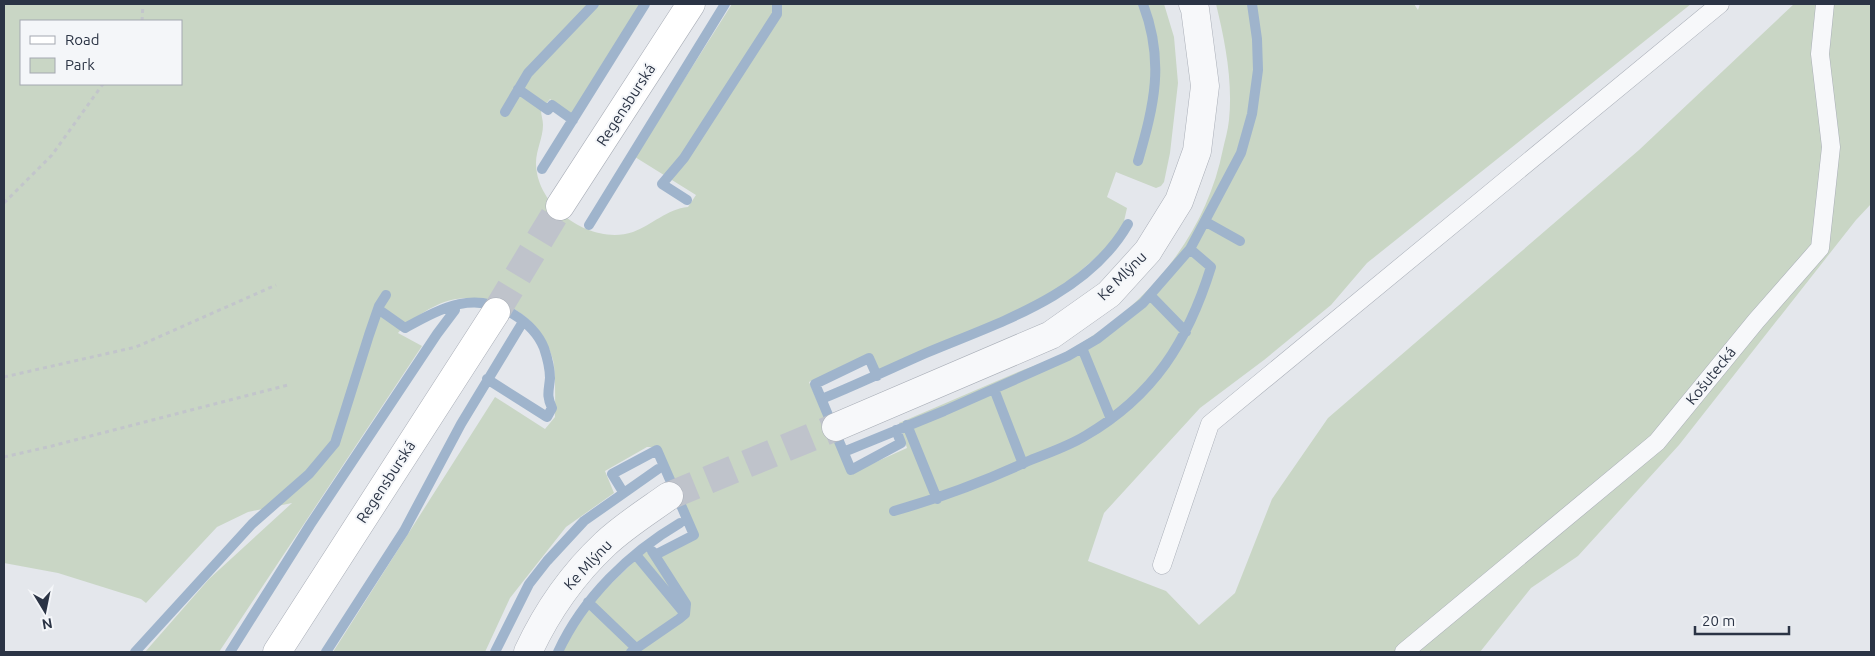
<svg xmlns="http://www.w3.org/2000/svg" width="1875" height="656" font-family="Ubuntu,sans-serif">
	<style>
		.green { fill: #c9d6c5; fill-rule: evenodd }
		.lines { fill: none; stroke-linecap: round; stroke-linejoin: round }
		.stream { stroke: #9fb4cc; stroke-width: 10 }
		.tertiary-tunnel { stroke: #bfc3cb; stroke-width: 28; stroke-dasharray: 28 14; stroke-linecap: butt }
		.secondary-tunnel { stroke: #bfc3cb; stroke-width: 28; stroke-dasharray: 28 14; stroke-linecap: butt }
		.service-casing { stroke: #a9aeb7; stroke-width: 19 }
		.tertiary-casing { stroke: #a9aeb7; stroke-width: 29 }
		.secondary-casing { stroke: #a9aeb7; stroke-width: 29 }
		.path { stroke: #c2c5cb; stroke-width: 3; stroke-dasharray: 4 4; stroke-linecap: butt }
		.service { stroke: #f7f8fa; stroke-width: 18 }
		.tertiary { stroke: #f7f8fa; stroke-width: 28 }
		.secondary { stroke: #fff; stroke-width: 28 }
		.labels { text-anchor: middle; stroke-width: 4; stroke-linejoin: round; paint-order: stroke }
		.street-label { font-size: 15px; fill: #2b3445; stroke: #f4f6f9 }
	</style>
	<rect width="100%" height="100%" fill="#e4e7ec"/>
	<path class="green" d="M4 4H642L572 115 550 99 541 110C541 115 543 120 543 125 543 138 536 150 536 163 536 207 591 246 633 232 652 225 667 209 688 207L696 195 635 157 732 4H1164L1174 37 1178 83 1170 153 1164 182 1161 186 1156 188 1116 172 1107 197 1127 208 1122 230 1109 246 1070 280 1046 297 1028 308 993 322 878 373 870 355 809 382 849 474 907 448 899 423C939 406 978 389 1018 372 1036 365 1056 358 1073 348 1148 305 1206 235 1223 149 1225 140 1228 130 1229 120 1233 81 1225 41 1216 4H1414L1418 10 1420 4H1691L1367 263 1331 305 1264 360 1200 408 1104 513 1088 561 1166 591 1199 625 1235 593 1272 499 1328 418 1639 150 1794 4H1871V204L1856 220 1679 445 1578 556 1531 588 1480 652H562L575 628 595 599 646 550 653 559 696 537 658 447H647L605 471 614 493 566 527 510 598 485 652H333L495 397 545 429 555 417C555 404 556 372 553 360 541 316 501 293 456 299 436 302 411 319 398 333L422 346 219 652H145L209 579 292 503 248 512 217 527 146 603 141 599 58 573 4 563ZM21 21H181V84H21Z"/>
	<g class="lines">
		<path class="stream" d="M518 89 548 110 552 105 573 120
			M505 112 528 73 594 4
			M1138 161C1154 105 1165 62 1143 4
			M542 169 645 4
			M687 200 662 184 684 158 777 14V4
			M1206 222 1240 241
			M589 225 725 4
			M1150 295 1186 332
			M378 309 405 328C442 308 473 290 513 314 526 322 538 333 544 348 547 357 550 368 550 378 549 391 546 395 552 408L547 417 487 379
			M1082 348 1111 419
			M877 376 869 358 815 384 851 470 901 443 896 430
			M994 389 1023 464
			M824 398C858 384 892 368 926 353 997 323 1087 296 1128 224
			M907 425 937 499
			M846 451 944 411 1068 356 1097 339 1143 303 1190 249 1241 153 1252 114 1258 70 1257 39 1252 4
			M623 492 612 474 657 450 694 535 655 555
			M894 511C939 498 983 482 1026 462 1045 454 1067 447 1085 436 1154 396 1188 341 1211 267L1190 249
			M636 555 685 614
			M588 602 637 649
			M135 652 252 524 309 474 335 443 369 335 379 306 386 295
			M230 652 310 525 437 334 455 310
			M326 652 404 531 461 424 521 325
			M495 652 529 584 547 561 584 521 658 469
			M558 652C583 598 629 553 680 523
			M631 652 679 619 685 614 686 604 652 551"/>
		<path class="tertiary-tunnel" d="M669 496 836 427"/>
		<path class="secondary-tunnel" d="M496 312 560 206"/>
		<g class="service-casing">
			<path id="service" d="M1162 565 1210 424 1720 4
				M1404 652 1657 442 1756 321 1820 248 1831 147 1820 54 1825 4"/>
		</g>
		<g class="tertiary-casing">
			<path id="tertiary" d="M836 427 1051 335 1109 294 1148 251 1179 201 1197 151 1205 86 1195 9 1193 4
				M528 652C547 611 572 575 605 544 624 526 648 511 669 496"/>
		</g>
		<g class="secondary-casing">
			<path id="secondary" d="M560 206 691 4
				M277 652 496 312"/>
		</g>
		<path class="path" d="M142 21 143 4
			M4 203 52 155 103 84
			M4 377 136 347 276 285
			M4 457 52 446 288 385"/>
		<use href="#service" class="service"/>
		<use href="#tertiary" class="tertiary"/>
		<use href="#secondary" class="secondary"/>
	</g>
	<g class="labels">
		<g class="street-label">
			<text transform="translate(626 105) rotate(-57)" y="5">Regensburská</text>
			<text transform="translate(1122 276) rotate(-45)" y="5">Ke Mlýnu</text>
			<text transform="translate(1711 376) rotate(-51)" y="5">Košutecká</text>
			<text transform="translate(386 482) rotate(-57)" y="5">Regensburská</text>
			<text transform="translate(588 565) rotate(-47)" y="5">Ke Mlýnu</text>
		</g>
	</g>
	<rect width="1875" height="656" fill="none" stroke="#2b3445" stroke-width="10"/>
	<rect x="20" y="20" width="162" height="65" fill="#f4f6f9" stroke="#a4a8b1"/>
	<rect x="30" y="36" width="25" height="8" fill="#ffffff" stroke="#a4a8b1"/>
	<text x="65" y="45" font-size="15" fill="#2b3445">Road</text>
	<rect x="30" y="58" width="25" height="15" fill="#c9d6c5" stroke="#a4a8b1"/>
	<text x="65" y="70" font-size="15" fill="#2b3445">Park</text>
	<g transform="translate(45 611) rotate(170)" stroke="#f4f6f9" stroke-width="4" paint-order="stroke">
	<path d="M0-4L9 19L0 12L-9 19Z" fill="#2b3445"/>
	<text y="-8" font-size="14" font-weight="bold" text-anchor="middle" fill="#2b3445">N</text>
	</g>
	<path d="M1695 626v8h94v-8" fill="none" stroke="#2b3445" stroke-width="2.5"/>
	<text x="1702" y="626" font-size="15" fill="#2b3445" stroke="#f4f6f9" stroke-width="4" paint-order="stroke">20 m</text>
</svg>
